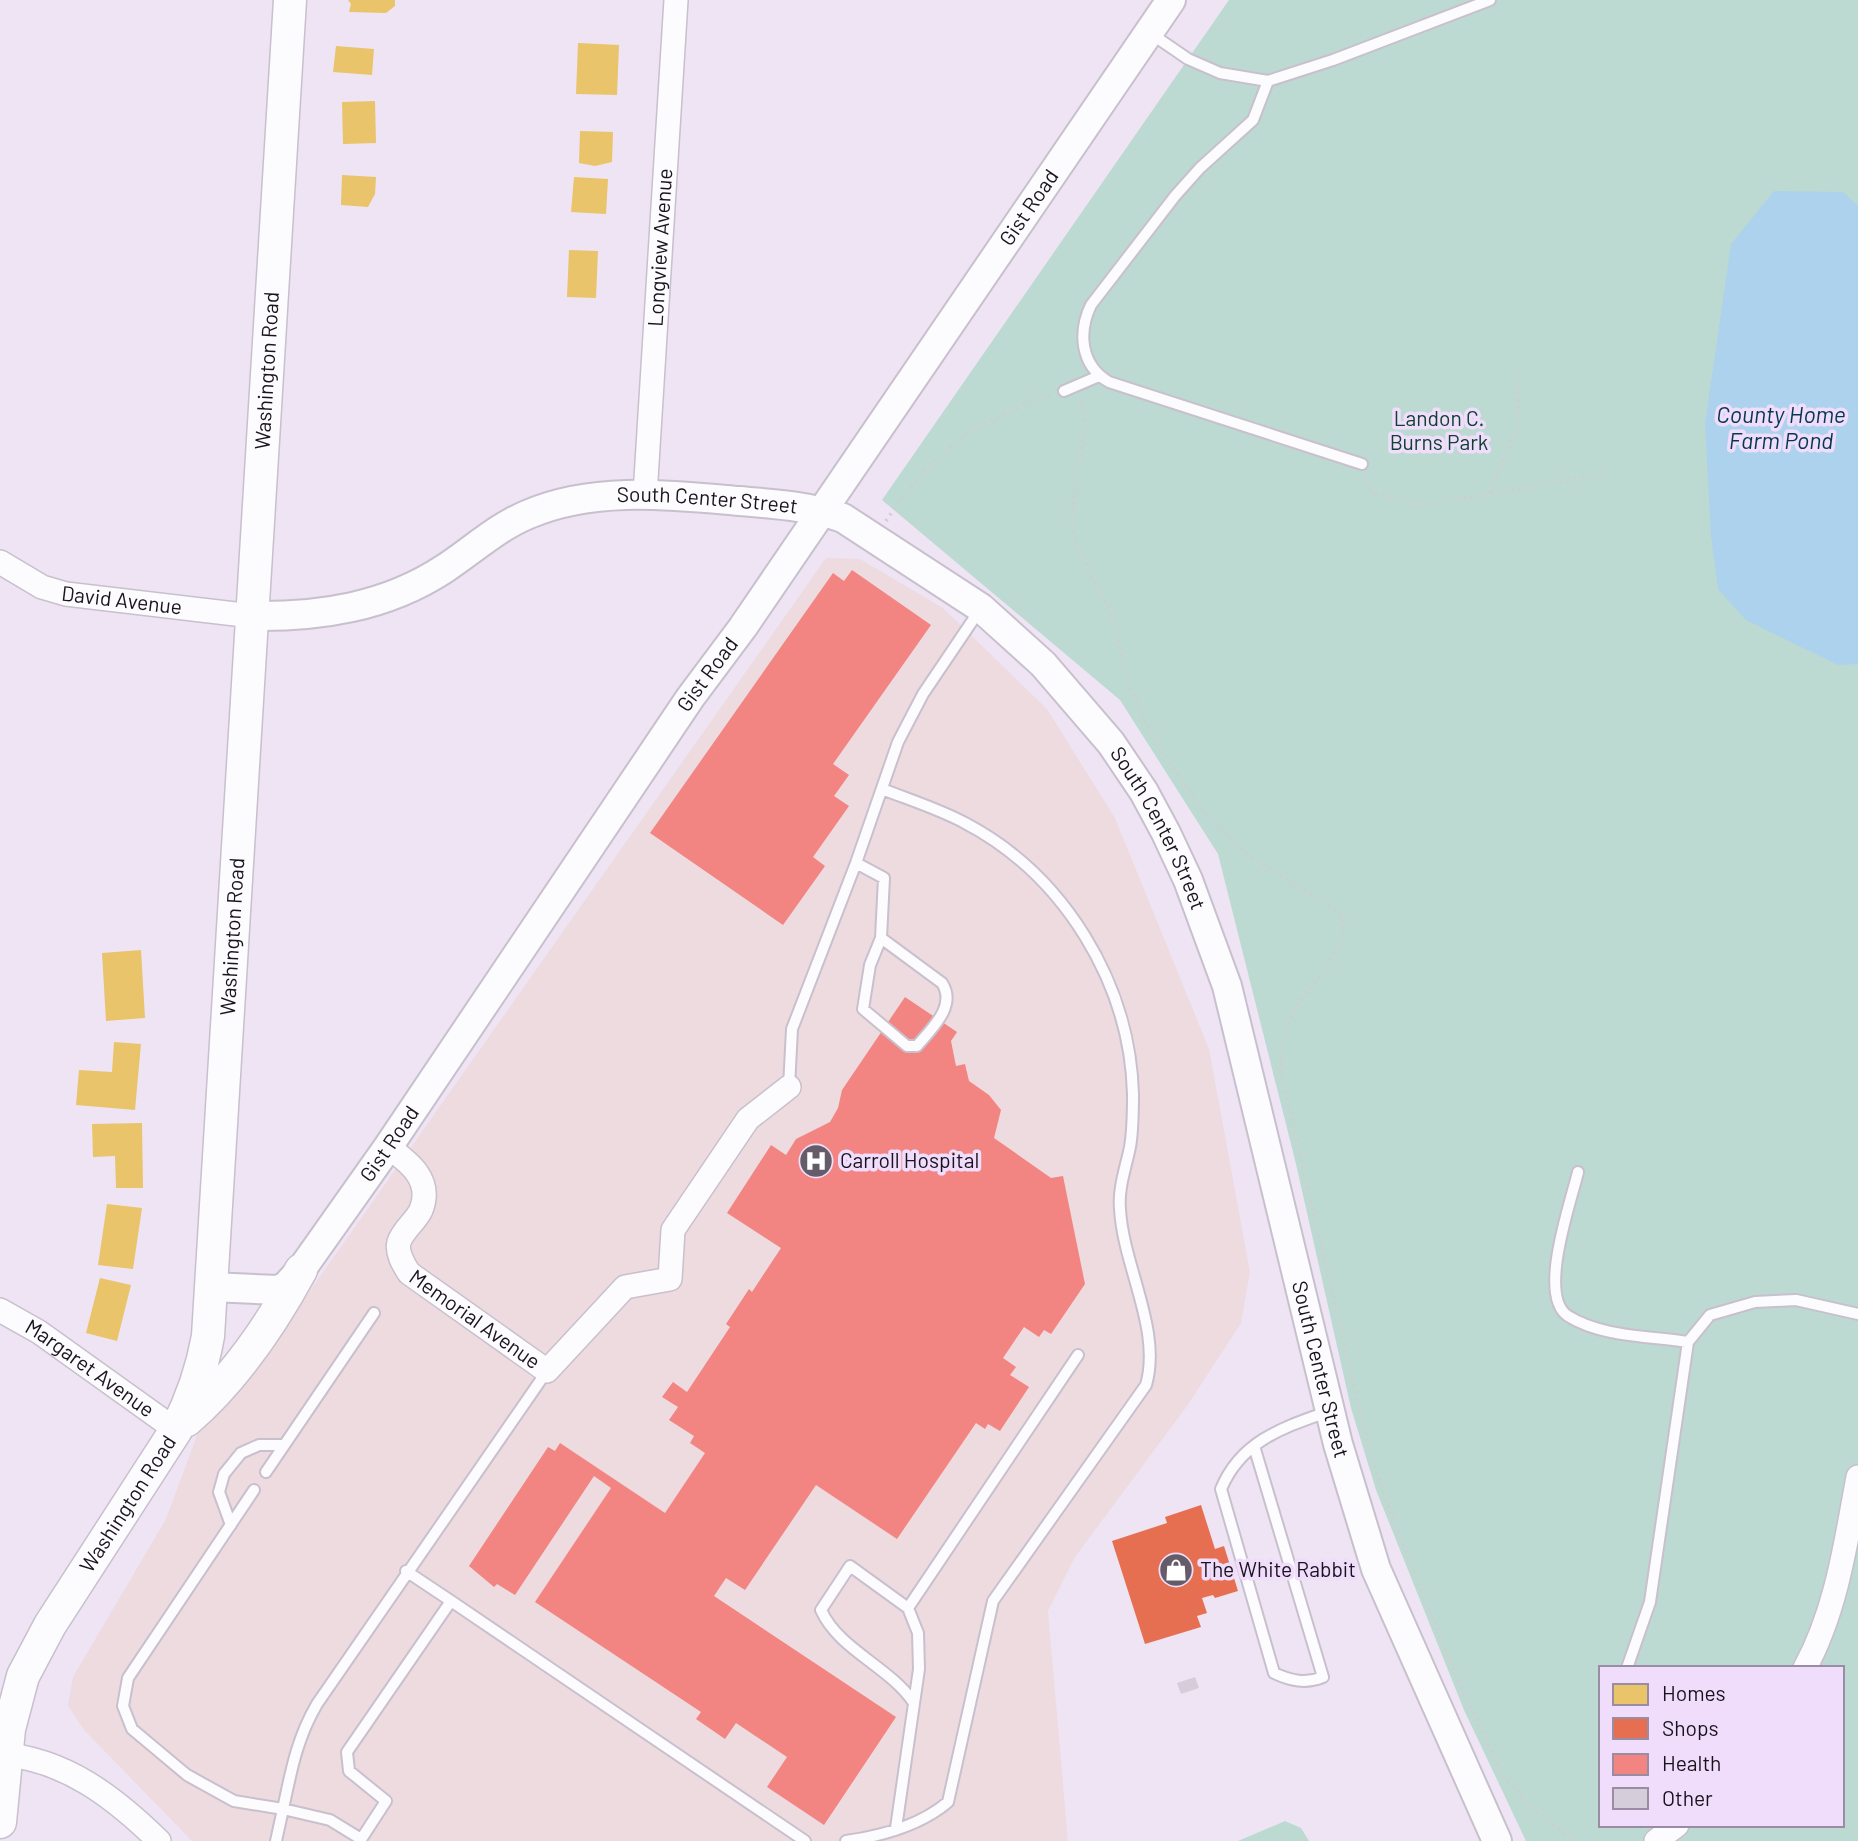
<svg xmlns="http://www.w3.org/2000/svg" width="1858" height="1841" font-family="Barlow,sans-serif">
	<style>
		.medical { fill: #eedbe0 }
		.green { fill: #bcdad1; fill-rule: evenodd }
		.water { fill: #acd2ed }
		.homes { fill: #e9c46a }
		.shops { fill: #e76f51 }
		.health { fill: #f28482 }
		.building { fill: #d5cdda }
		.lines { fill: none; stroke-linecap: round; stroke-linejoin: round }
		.service-casing { stroke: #c8c0cd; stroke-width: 14 }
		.minor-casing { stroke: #c8c0cd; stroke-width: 26 }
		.tertiary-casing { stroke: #c8c0cd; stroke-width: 32 }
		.secondary-casing { stroke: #c8c0cd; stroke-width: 35 }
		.path { stroke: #cfcdd1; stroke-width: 3.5; stroke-dasharray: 2 5; stroke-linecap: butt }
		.service { stroke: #fcfbfd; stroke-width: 10 }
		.minor { stroke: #fcfbfd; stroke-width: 23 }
		.tertiary { stroke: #fcfbfd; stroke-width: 28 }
		.secondary { stroke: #fcfbfd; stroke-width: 32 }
		.labels { text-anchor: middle; stroke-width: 7; stroke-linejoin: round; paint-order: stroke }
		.street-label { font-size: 21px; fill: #1a131d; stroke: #efddfb }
		.park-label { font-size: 21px; fill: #0e412e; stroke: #efddfb }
		.poi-label { font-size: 21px; fill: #1a131d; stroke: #efddfb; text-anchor: start }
		.water-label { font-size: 23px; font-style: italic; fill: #05384e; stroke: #efddfb }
	</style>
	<rect width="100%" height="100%" fill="#eee4f4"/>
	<path class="medical" d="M826 558 860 559 943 608 1047 709 1115 818 1209 1049 1250 1272 1241 1323 1187 1406 1075 1557 1048 1611 1068 1841H192L85 1731 68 1706 73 1677 166 1519 220 1373 307 1295Z"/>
	<path class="green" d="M1229 0H1858V1841H1526L1464 1710 1376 1490 1351 1408 1296 1164 1218 854 1120 700 882 500ZM1601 1668H1842V1825H1601Z
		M1285 1821 1301 1828 1309 1841H1238Z"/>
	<path class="water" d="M1774 191 1843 192 1858 206V664L1838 665 1746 620 1718 589 1711 536 1705 424 1731 244Z"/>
	<path class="homes" d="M348 0H395V6L386 13 349 12 351 4Z
		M578 43 619 45 617 95 576 94Z
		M336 46 374 49 372 75 333 72Z
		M375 101 376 143 343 144 342 102Z
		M580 131 613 132 612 162 595 166 579 163Z
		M342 175 376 177 375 194 368 207 341 205Z
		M574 177 608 179 606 214 571 212Z
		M569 250 598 251 596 298 567 297Z
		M141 950 145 1018 106 1021 102 953Z
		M114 1042 141 1044 135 1110 76 1105 79 1070 112 1072Z
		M142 1123 143 1188H116L115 1156 93 1157 92 1124Z
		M107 1204 142 1208 133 1269 98 1265Z
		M100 1278 131 1285 117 1341 86 1333Z"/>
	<path class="shops" d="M1201 1505 1215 1549 1224 1546 1238 1591 1215 1598 1213 1595 1202 1598 1207 1613 1197 1616 1201 1627 1145 1644 1112 1541 1167 1523 1165 1517Z"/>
	<path class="health" d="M852 570 931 625 833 764 849 775 834 796 849 806 813 857 825 866 783 925 650 833 833 573 844 581Z
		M905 997 957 1032 951 1041 956 1066 965 1064 969 1081 989 1095 1001 1110 994 1138 1051 1178 1063 1176 1085 1284 1051 1334 1044 1330 1039 1337 1024 1327 1003 1358 1016 1367 1010 1375 1029 1387 1000 1431 988 1424 985 1429 976 1423 897 1539 816 1485 745 1590 726 1578 714 1596 896 1717 824 1825 767 1787 787 1757 736 1723 725 1739 696 1719 701 1712 535 1602 611 1488 594 1476 515 1595 497 1584 494 1587 469 1566 548 1447 555 1451 560 1443 665 1513 705 1453 690 1443 694 1436 669 1420 678 1407 662 1397 673 1382 687 1392 730 1327 726 1324 749 1289 752 1292 781 1248 727 1213 771 1145 786 1155 796 1139 830 1122 838 1108 842 1090Z"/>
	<path class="building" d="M1195 1677 1199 1688 1181 1694 1177 1683Z"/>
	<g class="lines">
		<g class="service-casing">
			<path id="service" d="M1150 33 1188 59 1220 73 1268 81 1333 60 1490 0
				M1268 81 1253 120 1200 168 1175 196 1091 305C1078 332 1080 365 1109 382L1362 464
				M1064 391 1099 376
				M856 863 884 878 881 938 870 965 863 1009 907 1046H917C932 1028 957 1006 942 983L881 938
				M789 1087 792 1029 856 863 898 742 923 694 981 608
				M1578 1172C1571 1202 1537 1296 1568 1316 1601 1337 1650 1336 1688 1342
				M1254 1446 1323 1677C1306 1684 1291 1681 1274 1673L1221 1489C1241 1441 1282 1428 1327 1412
				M266 1472 374 1313
				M254 1490 128 1678 123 1706 132 1729 187 1775 234 1801 283 1809C291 1771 297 1738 317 1704L547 1371
				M231 1525 219 1492 224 1474 241 1453 259 1445H284
				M406 1571 451 1601
				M908 1608 1078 1355
				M1627 1668 1650 1602 1688 1342 1710 1315 1755 1302 1796 1300 1858 1314
				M896 1828 919 1669 918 1633 908 1608 850 1566 821 1610C839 1650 889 1666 914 1703
				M276 1841 283 1809 330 1820 361 1839
				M360 1841 386 1801 349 1771 347 1752 451 1601 805 1841
				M846 1841C881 1836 921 1825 948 1802L993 1601 1146 1385C1162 1330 1123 1266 1120 1209 1118 1188 1126 1167 1130 1147 1133 1130 1133 1111 1133 1094 1130 983 1064 875 965 823 939 809 910 800 882 789"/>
		</g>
		<g class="minor-casing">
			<g id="minor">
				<path id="s1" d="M645 495 676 0"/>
				<path id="s2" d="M0 562 42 587 66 594 252 616"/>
				<path id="s3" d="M388 1147C409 1162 433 1180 421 1210 416 1221 403 1230 399 1242 396 1253 404 1265 409 1273L547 1371 625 1287 670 1279 673 1230 748 1119 789 1087"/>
				<path id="s4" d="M0 1310 39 1332 176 1430"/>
				<path d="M1805 1668C1837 1609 1846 1541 1858 1477"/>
				<path d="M0 1754C65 1759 114 1797 159 1841"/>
				<path d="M1656 1841 1677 1825"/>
			</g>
		</g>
		<g class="tertiary-casing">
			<g id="tertiary">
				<path id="s5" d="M252 616C320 617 386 607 444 569 473 550 497 527 529 514 594 486 670 495 739 501 774 504 810 506 843 518L981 608 1043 664 1111 743 1144 792 1166 833 1188 880 1227 986 1338 1444 1376 1569 1497 1841"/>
				<path id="s6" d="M211 1287 278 1290 286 1286 301 1270 388 1147 690 698 743 627 1171 0"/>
			</g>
		</g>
		<g class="secondary-casing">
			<g id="secondary">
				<path d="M187 1420C235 1379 271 1325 301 1270"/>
				<path id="s7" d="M0 1822 9 1729 23 1676 50 1625 176 1430C192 1399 202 1370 208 1336L290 0"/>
			</g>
		</g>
		<path class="path" d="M1080 399 1085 415C1083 450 1071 491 1073 525 1075 554 1097 582 1108 608 1118 631 1120 656 1128 679 1151 742 1192 806 1242 850 1260 866 1338 907 1343 917 1347 955 1309 983 1293 1013 1283 1032 1281 1052 1281 1072L1369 1450 1392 1517 1456 1675 1502 1774 1530 1807 1575 1841
			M1364 476 1372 492 1407 503 1426 505 1608 473
			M1489 493 1518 426 1517 376
			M886 521C931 451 974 423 1051 395"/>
		<use href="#service" class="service"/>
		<use href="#minor" class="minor"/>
		<use href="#tertiary" class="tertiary"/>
		<use href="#secondary" class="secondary"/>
	</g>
	<defs>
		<g id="hospital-disc" transform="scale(1.75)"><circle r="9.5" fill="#645c68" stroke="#efddfb"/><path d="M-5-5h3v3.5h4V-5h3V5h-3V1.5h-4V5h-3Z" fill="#fff"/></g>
		<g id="shop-disc" transform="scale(1.75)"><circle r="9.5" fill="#645c68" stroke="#efddfb"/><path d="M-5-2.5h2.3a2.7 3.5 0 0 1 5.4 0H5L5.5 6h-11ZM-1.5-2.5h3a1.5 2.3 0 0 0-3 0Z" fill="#fff"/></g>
	</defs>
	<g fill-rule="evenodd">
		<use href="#hospital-disc" x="816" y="1161"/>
		<use href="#shop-disc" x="1176" y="1570"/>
	</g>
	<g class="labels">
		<g class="street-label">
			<text dy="7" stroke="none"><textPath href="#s6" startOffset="1386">Gist Road</textPath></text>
			<text dy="7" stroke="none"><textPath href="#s1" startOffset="248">Longview Avenue</textPath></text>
			<text dy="7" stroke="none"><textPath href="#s7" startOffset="1505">Washington Road</textPath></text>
			<text dy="7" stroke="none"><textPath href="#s5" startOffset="483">South Center Street</textPath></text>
			<text dy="7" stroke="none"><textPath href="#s2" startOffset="130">David Avenue</textPath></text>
			<text dy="7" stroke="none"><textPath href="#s6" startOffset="819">Gist Road</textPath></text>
			<text dy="7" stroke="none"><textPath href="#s5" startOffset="1071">South Center Street</textPath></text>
			<text dy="7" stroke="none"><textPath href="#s7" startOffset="938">Washington Road</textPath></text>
			<text dy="7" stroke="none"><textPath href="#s6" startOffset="252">Gist Road</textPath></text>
			<text dy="7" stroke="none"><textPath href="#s3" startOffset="231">Memorial Avenue</textPath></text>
			<text dy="7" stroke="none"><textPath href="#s4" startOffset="107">Margaret Avenue</textPath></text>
			<text dy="7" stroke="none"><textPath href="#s5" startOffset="1638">South Center Street</textPath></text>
			<text dy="7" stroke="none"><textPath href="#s7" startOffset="350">Washington Road</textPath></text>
		</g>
		<g class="park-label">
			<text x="1439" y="426">Landon C.<tspan x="1439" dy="24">Burns Park</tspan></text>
		</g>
		<g class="poi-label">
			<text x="840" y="1168">Carroll Hospital</text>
			<text x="1200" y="1577">The White Rabbit</text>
		</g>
		<g class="water-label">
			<text x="1781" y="423">County Home<tspan x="1781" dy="26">Farm Pond</tspan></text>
		</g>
	</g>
	<rect x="1599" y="1666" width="245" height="161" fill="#efddfb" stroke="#9a8ca2" stroke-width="2"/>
	<rect x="1613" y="1684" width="35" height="21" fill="#e9c46a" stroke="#9a8ca2" stroke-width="2"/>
	<text x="1662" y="1701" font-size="21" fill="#1a131d">Homes</text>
	<rect x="1613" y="1718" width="35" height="21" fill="#e76f51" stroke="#9a8ca2" stroke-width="2"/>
	<text x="1662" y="1736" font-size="21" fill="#1a131d">Shops</text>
	<rect x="1613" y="1754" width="35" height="21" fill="#f28482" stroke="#9a8ca2" stroke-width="2"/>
	<text x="1662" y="1771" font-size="21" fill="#1a131d">Health</text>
	<rect x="1613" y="1788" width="35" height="21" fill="#d5cdda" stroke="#9a8ca2" stroke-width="2"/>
	<text x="1662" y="1806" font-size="21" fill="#1a131d">Other</text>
</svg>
